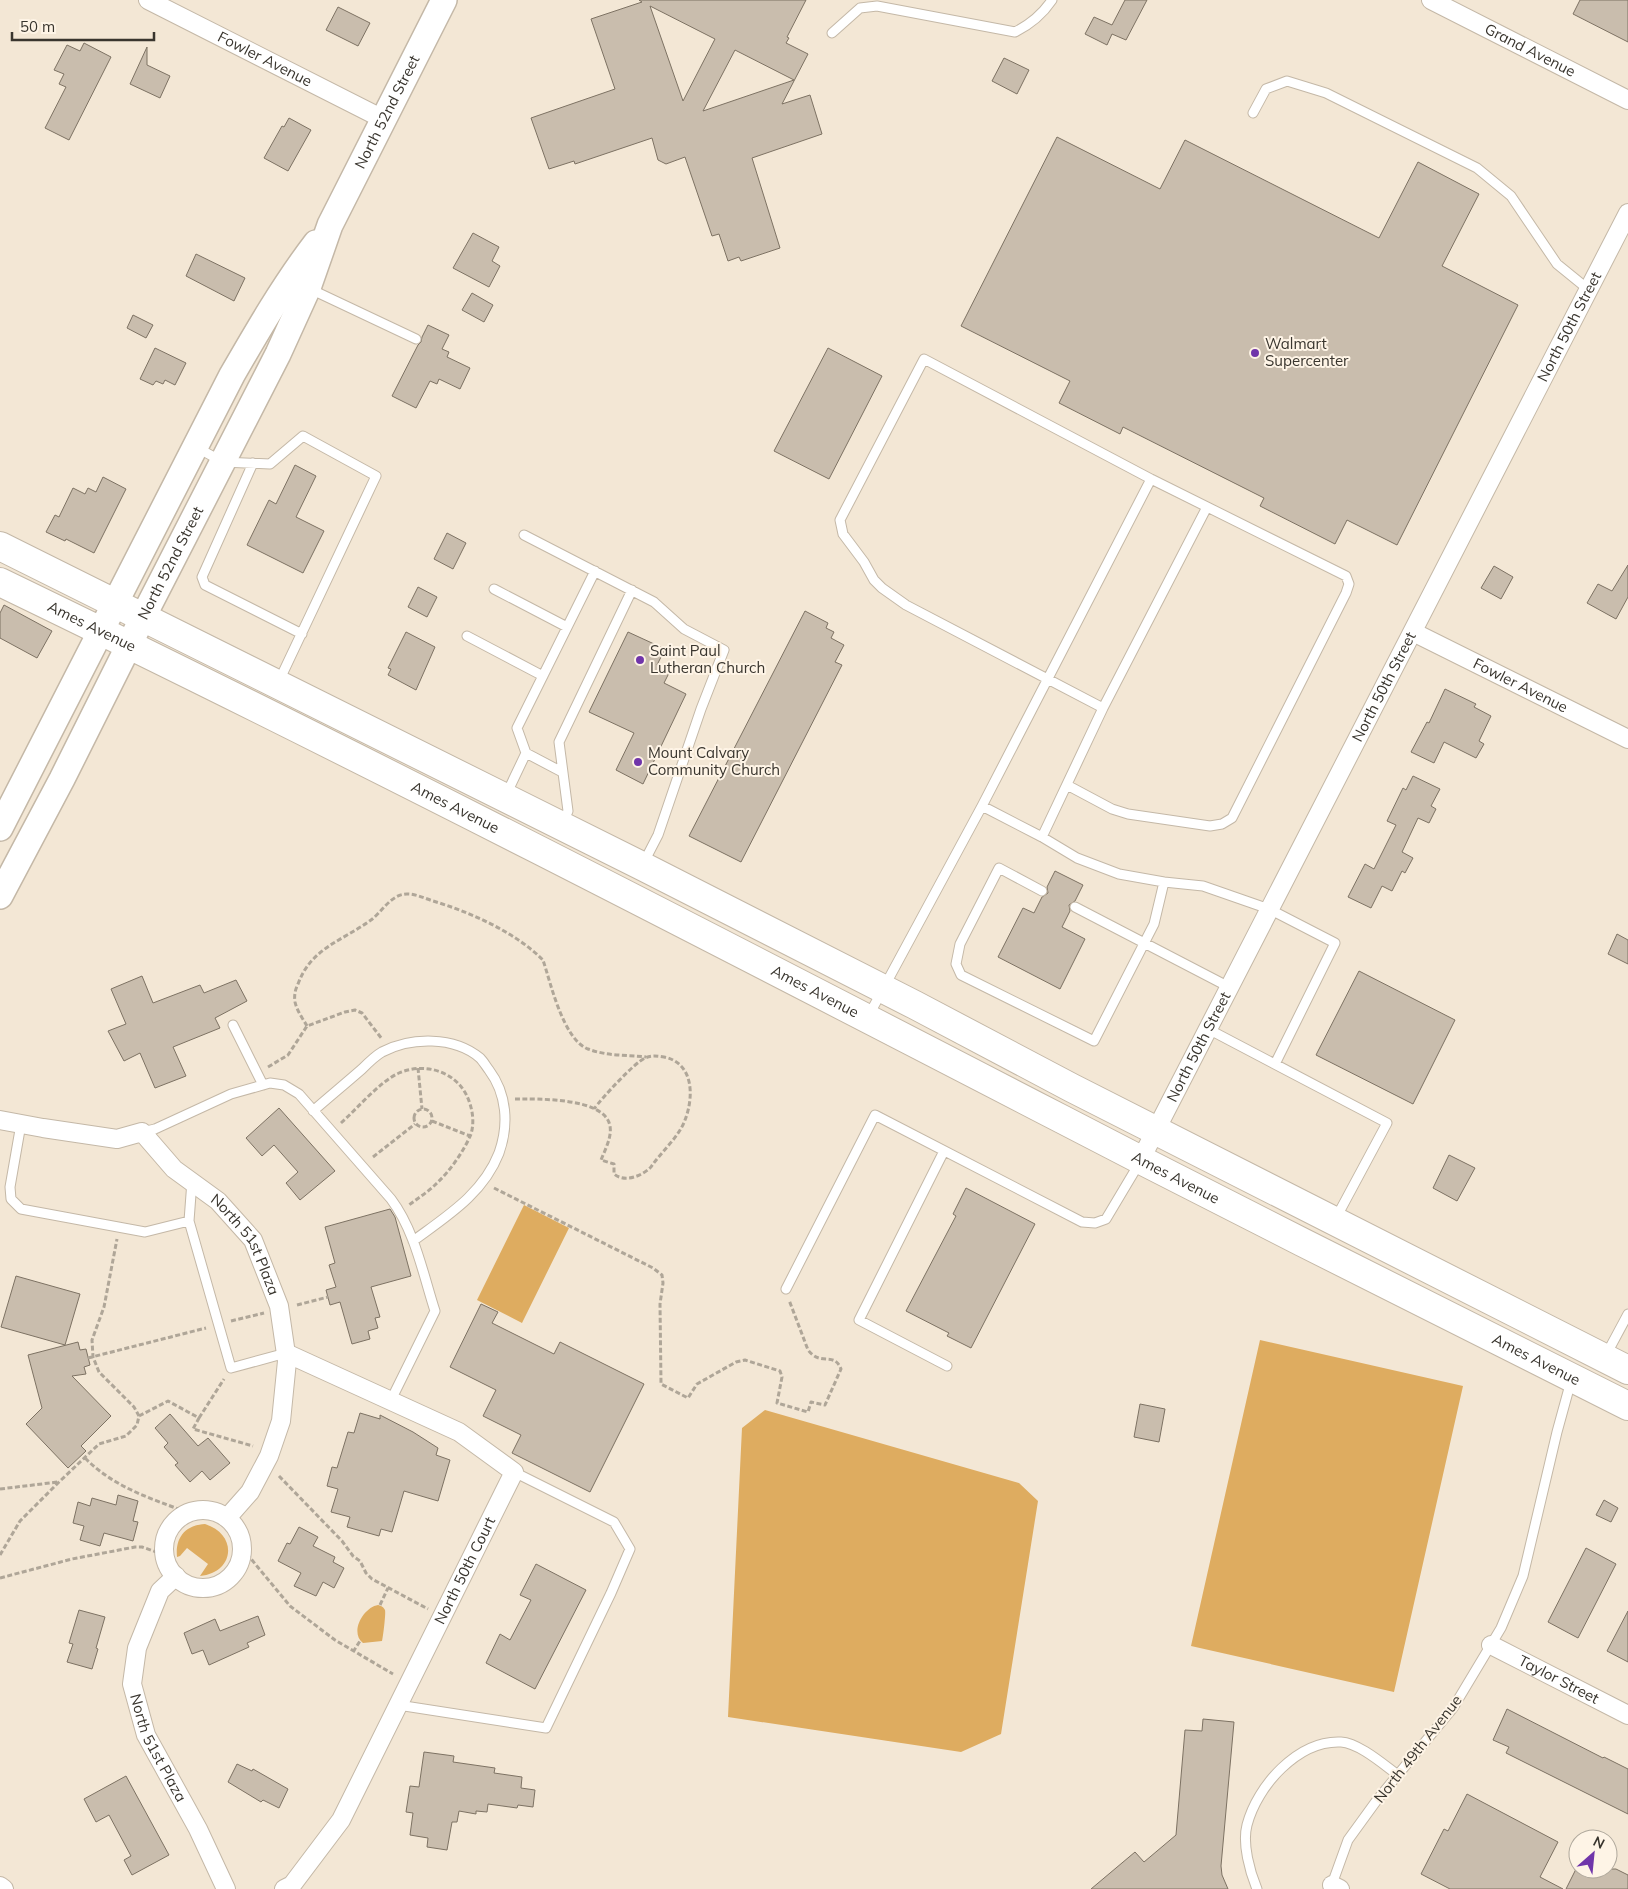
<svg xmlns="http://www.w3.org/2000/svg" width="1628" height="1889" font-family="Mulish,sans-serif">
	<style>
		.green { fill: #deac60 }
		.building { fill: #c9bdad; stroke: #7d7263; fill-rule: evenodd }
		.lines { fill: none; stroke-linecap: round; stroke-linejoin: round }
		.lane-casing { stroke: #c4b8a7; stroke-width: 11 }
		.street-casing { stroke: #c4b8a7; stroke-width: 20 }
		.secondary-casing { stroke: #c4b8a7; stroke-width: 28 }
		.primary-casing { stroke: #c4b8a7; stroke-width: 30 }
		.path { stroke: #afa698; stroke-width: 3; stroke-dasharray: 5 2.5; stroke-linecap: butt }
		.lane { stroke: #fff; stroke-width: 9 }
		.street { stroke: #fff; stroke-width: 18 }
		.secondary { stroke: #fff; stroke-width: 25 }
		.primary { stroke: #fff; stroke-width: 28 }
		.poi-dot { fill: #7035aa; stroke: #fef4e6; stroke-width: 2 }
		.labels { text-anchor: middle; stroke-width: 4; stroke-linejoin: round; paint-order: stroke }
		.street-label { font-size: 15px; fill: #39352e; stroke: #fef4e6 }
		.poi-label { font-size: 15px; fill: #39352e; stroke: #fef4e6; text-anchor: start }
	</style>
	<rect width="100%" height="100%" fill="#f3e7d5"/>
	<path class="green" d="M524 1205 569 1228 522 1323 477 1300Z
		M1260 1340 1463 1386 1394 1692 1191 1646Z
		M765 1410 1019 1483 1038 1501 1001 1734 961 1752 728 1717 742 1428Z
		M205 1524C239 1535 234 1573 200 1576L208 1564 187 1548 180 1556 177 1557C175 1538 185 1525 205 1524Z
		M378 1605C381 1606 383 1606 385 1610 386 1613 383 1638 382 1641L363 1643C349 1632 364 1607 378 1605Z"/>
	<path class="building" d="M639 0H806L787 37 789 38 786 43 808 54 782 104 810 95 822 134 752 158 780 248 741 261 739 257 728 261 719 234 712 236 685 157 666 164 658 160 652 138 575 164 574 161 549 169 531 118 615 89 591 19 642 2ZM650 6 715 39 683 101ZM735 50 794 80 703 111Z
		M1125 0H1147L1126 40 1112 34 1107 45 1085 34 1094 17 1112 25Z
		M1580 0H1628V42L1573 14Z
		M338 7 370 23 358 46 326 30Z
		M84 43 111 57 69 140 45 128 66 87 59 84 64 74 54 70 67 45 80 51Z
		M147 47V65L170 76 160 98 130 84Z
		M1004 58 1029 70 1017 94 992 81Z
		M289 118 311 130 288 171 264 158 282 126 284 127Z
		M1057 137 1160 189 1185 140 1379 238 1418 162 1479 194 1442 266 1518 305 1397 545 1347 520 1335 544 1260 506 1264 498 1123 427 1120 434 1059 403 1070 381 961 326Z
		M473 233 499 247 492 261 500 266 489 287 453 268Z
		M196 254 245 278 234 301 186 276Z
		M472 293 493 305 484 322 462 310Z
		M133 315 153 325 146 338 127 328Z
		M428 325 449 335 442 349 449 352 447 357 470 368 460 389 439 379 437 384 430 381 416 408 392 396 418 345 421 342 422 337Z
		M155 348 186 363 175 385 165 380 163 384 156 381 153 385 140 379Z
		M828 348 882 376 829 479 774 451Z
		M295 465 316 476 296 517 324 531 303 573 247 545 269 500 276 504Z
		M103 477 126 489 94 553 66 539 65 541 46 532 55 515 59 517 73 488 85 494 88 488 96 492Z
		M447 533 466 543 453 569 434 559Z
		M1628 565V597L1616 619 1587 603 1598 584 1612 591Z
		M1494 566 1513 577 1501 599 1481 588Z
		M418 587 437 597 427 617 408 607Z
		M4 605 52 631 37 658 0 638V613Z
		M805 611 828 623 826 628 834 632 831 638 844 645 835 662 842 665 741 862 689 836Z
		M406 632 435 647 416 690 388 675 391 669 388 668Z
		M628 632 665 649 657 665 670 671 664 683 686 694 643 784 616 770 634 733 589 712Z
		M1445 689 1476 704 1474 707 1491 716 1479 741 1484 744 1476 758 1444 742 1434 763 1411 752 1427 722 1429 723Z
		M1413 776 1440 789 1431 806 1436 809 1429 823 1418 818 1402 852 1413 858 1405 873 1402 871 1392 891 1382 886 1371 908 1348 897 1365 864 1374 869 1396 825 1387 821 1403 788 1406 790Z
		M1055 871 1083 885 1075 901 1069 905 1070 911 1062 927 1085 939 1060 989 998 957 1023 908 1034 913 1042 897 1048 893 1047 887Z
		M1617 934 1628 940V964L1608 954Z
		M1359 971 1455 1020 1413 1104 1316 1055Z
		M142 976 153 1003 200 985 204 993 236 980 247 1001 215 1018 220 1028 173 1047 186 1076 155 1088 140 1053 124 1061 108 1031 126 1024 111 989Z
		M279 1108 335 1171 300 1200 286 1183 298 1172 274 1145 262 1156 246 1138Z
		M1449 1155 1475 1168 1457 1201 1433 1188Z
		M966 1188 1035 1224 971 1348 947 1336 949 1333 906 1311 956 1216 953 1214Z
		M390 1209 395 1217 411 1276 371 1287 380 1317 375 1318 378 1328 368 1331 370 1339 352 1344 340 1302 330 1305 326 1290 336 1287 329 1265 335 1263 325 1227Z
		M16 1276 80 1294 65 1345 1 1327Z
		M481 1304 498 1312 492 1323 554 1354 560 1342 644 1384 590 1492 512 1453 521 1435 483 1416 496 1390 450 1367Z
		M78 1342 80 1350 86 1349 90 1365 84 1367 86 1374 72 1376 111 1416 81 1446 86 1451 68 1468 26 1424 42 1408 28 1355Z
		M1140 1404 1165 1409 1159 1442 1134 1437Z
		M360 1413 380 1419V1415L413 1432 438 1448 436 1455 450 1460 438 1501 404 1491 392 1532 381 1529 379 1536 347 1527 350 1517 331 1512 338 1489 327 1486 332 1467 337 1468 348 1432 354 1433Z
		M170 1414 198 1446 208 1438 230 1463 210 1480 202 1471 190 1482 175 1465 178 1463 164 1447 168 1443 155 1428Z
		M118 1495 138 1501 133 1521 138 1522 133 1541 104 1533 100 1546 80 1540 84 1526 73 1523 78 1502 90 1506 92 1498 116 1505Z
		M1604 1500 1618 1508 1611 1522 1596 1515Z
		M299 1527 318 1537 313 1546 335 1557 333 1562 344 1568 334 1588 323 1582 316 1596 294 1586 301 1573 278 1561 287 1543 290 1544Z
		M1586 1548 1616 1564 1578 1638 1548 1622Z
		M536 1564 586 1590 535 1689 486 1663 500 1634 510 1640 531 1600 520 1595Z
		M79 1610 105 1617 96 1648 98 1649 92 1669 67 1662 73 1644 69 1643Z
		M1628 1611V1662L1607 1651Z
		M258 1616 265 1635 247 1643 249 1647 209 1665 203 1650 192 1654 184 1633 215 1619 220 1631Z
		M1507 1709 1603 1758 1604 1757 1628 1769V1814L1506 1753 1509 1747 1493 1740Z
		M1203 1719 1234 1722 1221 1866 1222 1875 1228 1889H1091L1135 1852 1144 1862 1176 1835 1185 1730 1202 1731Z
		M424 1752 454 1756 453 1762 495 1768 494 1773 522 1777 521 1788 535 1790 533 1807 518 1805 517 1808 488 1804 487 1812 476 1811V1814L459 1811 457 1822H452L447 1850 427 1847 428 1838 410 1835 413 1813 406 1812 410 1786 419 1787Z
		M237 1764 252 1771 253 1769 288 1789 279 1808 263 1800 261 1802 228 1782Z
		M126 1776 169 1855 132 1875 124 1860 131 1856 109 1815 96 1822 84 1799Z
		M1467 1794 1558 1842 1540 1877 1563 1889H1450L1421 1874 1444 1829 1448 1831Z
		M1576 1869H1616L1628 1875V1889H1566Z"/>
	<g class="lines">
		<g class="lane-casing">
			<path id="lane" d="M832 33 860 8 877 6 1015 32C1031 24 1042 15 1052 0
				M1253 113 1266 89 1287 81 1326 93 1477 168 1511 196 1557 264 1589 290
				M308 288 416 339
				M196 447 223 462 270 464 303 436 376 476 279 681
				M253 463 202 577 205 585 302 634
				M524 535 654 602 684 629 724 650 701 709 658 835 643 864
				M494 589 567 627
				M467 636 543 676
				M526 753 562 772
				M1067 785 1112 809 1128 814 1210 826 1222 824 1232 818 1346 593 1349 584 1346 576 1151 479 924 359 840 520 843 534 864 562 874 580 882 588 906 605 1103 708
				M506 795 526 753 517 728 595 571
				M982 806 1042 837 1077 858 1119 874 1164 882 1203 886 1269 909 1335 943 1275 1064
				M562 824 568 811 559 742 632 590
				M1042 837 1103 708 1207 507
				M1042 891 999 868 960 944 956 964 961 975 1094 1041 1154 924 1164 882
				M1075 907 1229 987
				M869 1015 982 806 1151 479
				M233 1025 263 1085
				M1208 1029 1387 1123 1336 1218
				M313 1111C329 1097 346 1083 362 1069 368 1063 375 1056 382 1052 411 1037 454 1036 480 1058 483 1061 486 1066 489 1070 507 1094 509 1125 499 1153 483 1194 447 1216 413 1241
				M21 1124 10 1187 11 1199 21 1209 145 1232 189 1221 192 1181
				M142 1132 155 1129 231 1094 270 1083 284 1085 299 1094 391 1199C415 1231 423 1274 435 1311L391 1400
				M944 1151 859 1320 947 1366
				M189 1221 231 1368 286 1353
				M786 1289 875 1115 1082 1222 1095 1223 1106 1219 1140 1162
				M1606 1355 1628 1314
				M398 1705 546 1728 611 1593 630 1549 614 1522 514 1472
				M1331 1887 1348 1840 1377 1800 1453 1708 1501 1628 1523 1576 1557 1432 1571 1381
				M1257 1889C1250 1872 1242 1844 1247 1825 1257 1786 1298 1740 1341 1742 1359 1743 1384 1765 1398 1775"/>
		</g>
		<g class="street-casing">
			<g id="street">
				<path id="s1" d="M148 0 383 119"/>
				<path id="s2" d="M1431 0 1628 100"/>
				<path id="s3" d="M1413 632 1628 739"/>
				<path id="s4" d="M0 1120 43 1128 117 1139 142 1132 174 1169 218 1201 253 1240 279 1306 287 1361 281 1421 269 1456 250 1492 227 1518"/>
				<path id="s5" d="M1141 1159 1628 213"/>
				<circle cx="203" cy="1549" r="39"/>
				<path id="s6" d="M176 1576 160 1591 137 1648 132 1684 146 1735 198 1829 226 1889"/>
				<path id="s7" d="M1491 1645 1628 1715"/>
				<path d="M1332 1885 1340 1889"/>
				<path d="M0 1886 4 1889"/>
				<path id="s8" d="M284 1889 292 1885 341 1820 514 1472 459 1432 286 1353"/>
			</g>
		</g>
		<g class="secondary-casing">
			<g id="secondary">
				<path d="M0 828 232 375C258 330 284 285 316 243"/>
				<path id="s9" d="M0 896 62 779 143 617 278 354 308 288 330 225 444 0"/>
			</g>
		</g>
		<g class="primary-casing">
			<g id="primary">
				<path d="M0 546 642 866 915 1005 1072 1088 1628 1370"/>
				<path id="s10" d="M0 582C383 767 760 963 1137 1158 1300 1242 1464 1323 1628 1406"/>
			</g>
		</g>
		<path class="path" d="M307 1026C303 1019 297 1011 295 1002 294 996 295 990 298 984 311 948 342 941 371 920 382 912 391 894 407 894 416 894 424 898 433 901 470 912 515 932 543 960 551 984 563 1039 588 1049 606 1056 627 1055 646 1057
			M268 1067 288 1055 307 1026 345 1012 355 1010 362 1013 382 1039
			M418 1068 422 1109
			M515 1099C537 1099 605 1097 610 1126 612 1137 605 1150 601 1160L614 1164V1174C625 1183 642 1176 651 1167 661 1152 679 1137 685 1120 694 1097 694 1063 664 1057 657 1056 652 1055 645 1058 634 1063 601 1099 594 1109
			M414 1118a9 9 0 1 1 18 0a9 9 0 1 1-18 0Z
			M432 1121 470 1136
			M341 1123C358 1108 379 1082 399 1073 427 1061 461 1073 470 1104 473 1113 474 1124 471 1134 464 1151 450 1171 436 1184 428 1192 418 1198 409 1205
			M373 1157 415 1124
			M494 1188 653 1268 662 1275 663 1283 660 1304 661 1384 688 1398 697 1384 736 1362 745 1360 780 1371 782 1377 777 1403 808 1412 811 1402 825 1405 841 1369C834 1351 821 1367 808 1350L789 1300
			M297 1305 328 1297
			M231 1321 264 1313
			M88 1358 206 1328
			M139 1416 168 1401 199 1418 193 1429 253 1446
			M199 1418 224 1379
			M85 1458C115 1488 150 1498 189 1513
			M279 1476 342 1541 353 1556 360 1561 366 1573 372 1579 428 1609
			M0 1489 58 1482
			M242 1548 290 1606 335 1640 393 1674
			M0 1555 20 1521 59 1482 99 1444 126 1436 137 1425 139 1416 134 1407 99 1372 93 1357 92 1340 104 1307 117 1239
			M0 1578 72 1559 135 1547H142L165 1555
			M380 1605 388 1588
			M353 1652 360 1641"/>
		<use href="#lane" class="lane"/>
		<use href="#street" class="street"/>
		<use href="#secondary" class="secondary"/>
		<use href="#primary" class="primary"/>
	</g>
	<g class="poi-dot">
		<circle cx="1255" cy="353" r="5"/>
		<circle cx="640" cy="660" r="5"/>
		<circle cx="638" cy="762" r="5"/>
	</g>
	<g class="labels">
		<g class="street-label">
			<text dy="5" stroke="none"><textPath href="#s2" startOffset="111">Grand Avenue</textPath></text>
			<text dy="5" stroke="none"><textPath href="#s1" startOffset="131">Fowler Avenue</textPath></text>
			<text dy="5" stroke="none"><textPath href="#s9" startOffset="875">North 52nd Street</textPath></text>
			<text dy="5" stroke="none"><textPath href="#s5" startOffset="936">North 50th Street</textPath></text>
			<text dy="5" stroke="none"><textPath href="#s9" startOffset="374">North 52nd Street</textPath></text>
			<text dy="5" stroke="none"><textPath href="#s10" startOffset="102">Ames Avenue</textPath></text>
			<text dy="5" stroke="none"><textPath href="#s3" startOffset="120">Fowler Avenue</textPath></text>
			<text dy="5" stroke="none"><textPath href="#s5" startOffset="531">North 50th Street</textPath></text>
			<text dy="5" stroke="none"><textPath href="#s10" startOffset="508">Ames Avenue</textPath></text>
			<text dy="5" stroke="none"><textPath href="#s10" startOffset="912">Ames Avenue</textPath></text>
			<text dy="5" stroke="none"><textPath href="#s5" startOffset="126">North 50th Street</textPath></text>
			<text dy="5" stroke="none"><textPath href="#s10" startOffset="1318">Ames Avenue</textPath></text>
			<text dy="5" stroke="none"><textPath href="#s4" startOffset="300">North 51st Plaza</textPath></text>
			<text dy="5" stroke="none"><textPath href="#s10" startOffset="1722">Ames Avenue</textPath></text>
			<text dy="5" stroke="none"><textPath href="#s8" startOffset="369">North 50th Court</textPath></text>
			<text dy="5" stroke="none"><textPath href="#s7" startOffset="76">Taylor Street</textPath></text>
			<text dy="5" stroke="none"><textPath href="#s6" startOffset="189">North 51st Plaza</textPath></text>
			<text transform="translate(1418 1749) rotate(-52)" y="5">North 49th Avenue</text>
		</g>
		<g class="poi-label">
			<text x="1265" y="349">Walmart<tspan x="1265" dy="17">Supercenter</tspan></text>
			<text x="650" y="656">Saint Paul<tspan x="650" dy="17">Lutheran Church</tspan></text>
			<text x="648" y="758">Mount Calvary<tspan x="648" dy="17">Community Church</tspan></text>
		</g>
	</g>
	<g transform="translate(1593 1854) rotate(27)"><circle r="24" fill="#fef4e6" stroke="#afa89c"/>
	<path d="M0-4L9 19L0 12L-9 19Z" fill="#7035aa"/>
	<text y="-8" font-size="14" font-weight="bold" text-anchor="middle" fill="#39352e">N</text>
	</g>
	<path d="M12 32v8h142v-8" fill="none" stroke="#39352e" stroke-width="2.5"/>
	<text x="20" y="32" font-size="15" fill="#39352e" stroke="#fef4e6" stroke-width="4" paint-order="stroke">50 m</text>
</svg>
